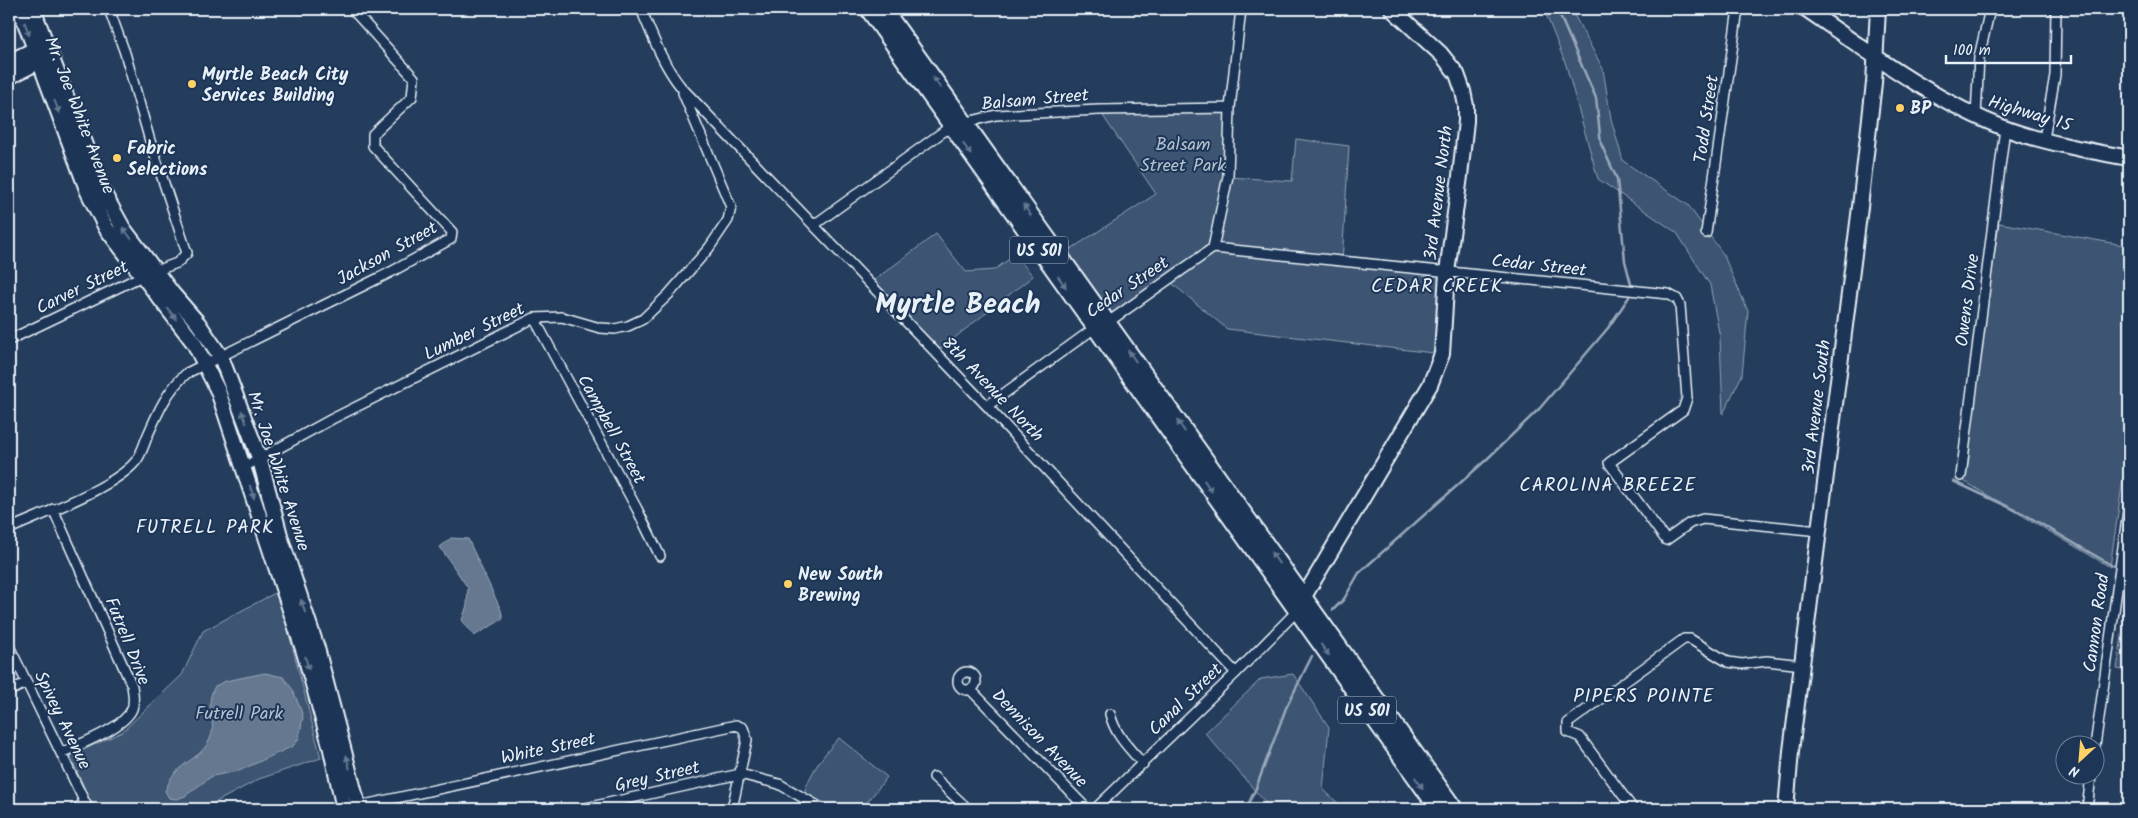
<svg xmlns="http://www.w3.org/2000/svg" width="2138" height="818" font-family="Kalam,sans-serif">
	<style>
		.green { fill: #3e5472; stroke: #93a2b5 }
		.water { fill: #657890; stroke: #99a8ba }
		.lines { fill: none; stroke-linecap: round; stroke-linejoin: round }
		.stream { stroke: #99a8ba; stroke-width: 2.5 }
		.street-casing { stroke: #e8f1f8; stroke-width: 12 }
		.secondary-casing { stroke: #e8f1f8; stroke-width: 18 }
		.primary-casing { stroke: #e8f1f8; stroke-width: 19 }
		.street { stroke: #1d3557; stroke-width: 9 }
		.secondary { stroke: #1d3557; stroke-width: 14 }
		.primary { stroke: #1d3557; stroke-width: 15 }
		.oneway { fill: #64778f }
		.poi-dot { fill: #ffd166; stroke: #1d3557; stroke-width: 2 }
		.labels { text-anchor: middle; stroke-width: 4; stroke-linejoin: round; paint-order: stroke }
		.shield { fill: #1d3557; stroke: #abb9c8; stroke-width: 1 }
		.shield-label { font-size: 16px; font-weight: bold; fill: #e8f1f8 }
		.poi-label { font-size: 18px; font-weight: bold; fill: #e8f1f8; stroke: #1d3557; text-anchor: start }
		.street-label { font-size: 18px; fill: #e8f1f8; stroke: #1d3557 }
		.park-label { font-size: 18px; fill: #b5c2d0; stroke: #1d3557 }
		.neighbourhood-label { font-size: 19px; letter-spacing: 1px; fill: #e8f1f8; stroke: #1d3557 }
		.town-label { font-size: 28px; font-weight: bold; fill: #e8f1f8; stroke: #1d3557 }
	</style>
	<rect width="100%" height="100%" fill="#253d5d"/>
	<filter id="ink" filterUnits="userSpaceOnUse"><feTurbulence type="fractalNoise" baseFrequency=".02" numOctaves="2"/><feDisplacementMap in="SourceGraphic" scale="10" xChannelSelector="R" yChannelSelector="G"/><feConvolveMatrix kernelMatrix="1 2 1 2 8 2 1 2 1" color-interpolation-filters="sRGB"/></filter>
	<g filter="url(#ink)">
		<path class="green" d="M1544 9H1571L1603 69 1611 119 1623 161 1688 205 1723 254 1748 311 1742 375 1723 414 1720 338 1710 285 1677 233 1598 179 1566 65Z
			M1230 108 1228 177 1292 181 1296 139 1349 146 1342 262 1447 272 1442 354 1227 329 1168 280 1109 322 1060 256 1156 194 1099 110Z
			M1999 223 2129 246V438L2110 567 1962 480Z
			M936 234 966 272 994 270 1015 255 1033 276 934 354 869 284Z
			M2129 589V671L2117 669Z
			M275 593 284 614 321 758 259 779 203 809H94L70 756 122 732 182 675 203 631Z
			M1293 674 1329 727 1323 789 1344 809H1271L1205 733 1261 679Z
			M839 738 887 777 862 809H799C808 777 816 763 839 738Z"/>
		<path class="water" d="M451 538 468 539 501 610 503 619 474 636 462 620 467 605 468 588 440 547Z
			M265 673 283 677 293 690 303 716 299 738 293 746 239 771 212 776 185 796 177 799 169 798 165 791C168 785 170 779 174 774 185 761 203 756 210 739 218 721 203 707 215 686L226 681Z"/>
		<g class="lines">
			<path class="stream" d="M1557 9 1596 98 1601 144 1617 179 1625 261 1631 284
				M1953 481 2024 514 2113 566
				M2126 573 2129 575
				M1333 610 1344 599 1359 573 1486 460 1540 408 1608 328 1629 297
				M1246 809 1256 788 1286 708 1312 656"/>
			<g class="street-casing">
				<path id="street" d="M641 9C652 35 663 65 681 87L987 406 1236 673
					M1976 116 1979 57 1990 9
					M2044 139 2055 75 2056 9
					M814 225 951 126 996 115 1099 110 1230 108
					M1706 233 1738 9
					M1213 248 1228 176 1230 108 1241 9
					M534 318 637 509 660 556
					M9 340 142 276 177 263 187 253 150 141 125 53 109 9
					M987 406 1089 332 1097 330 1213 248 1668 294 1677 299 1680 305 1687 398 1683 410 1609 463 1666 540 1690 523 1703 519 1819 531
					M244 467 332 419 534 318 562 317 600 328 615 329 628 326 643 319 669 294 709 248 728 220 731 207 683 93
					M1961 476 2005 128
					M53 509 132 686C133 693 135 701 132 709 124 728 80 744 61 753
					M9 529C42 514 114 488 136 461 141 455 144 445 147 437 157 414 167 390 187 373L391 272 451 239 452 232 373 146V134L412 97 414 78 352 9
					M9 646 88 809
					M958 681a9 9 0 1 1 18 0a9 9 0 1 1-18 0Z
					M970 689 1087 809
					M9 691 26 683
					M1110 714C1115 735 1129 748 1143 764
					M2095 746 2129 504
					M934 777 968 809
					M359 806 736 725 743 728 747 740 732 809
					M74 809 86 804
					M581 809 740 774 779 784 823 809
					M1095 809 1236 673 1297 611
					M1633 809 1580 737 1568 732V723L1684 639H1690L1728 662 1742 664 1767 661 1802 665
					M2087 809 2091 776"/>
			</g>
			<g class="secondary-casing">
				<path id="secondary" d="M20 9 88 192 106 228 194 343 218 391 304 652 330 745 344 809
					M33 9 102 190 123 228 172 293 198 323 221 357 260 460 281 539 317 648 359 809
					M1806 9C1869 52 1932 100 2004 128 2041 142 2090 151 2129 158
					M9 62 41 46
					M9 77 48 57
					M1299 605 1430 385 1442 354 1447 272 1460 176 1466 121V106L1463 91 1457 74 1441 54 1392 9
					M1786 809 1791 751 1860 207 1874 83 1878 9"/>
			</g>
			<g class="primary-casing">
				<path id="primary" d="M868 9 1438 809
					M884 9 1455 809"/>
			</g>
			<use href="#street" class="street"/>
			<use href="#secondary" class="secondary"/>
			<use href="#primary" class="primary"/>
		</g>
		<defs><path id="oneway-solid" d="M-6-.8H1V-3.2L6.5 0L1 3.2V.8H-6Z" transform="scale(1.25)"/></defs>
		<g class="oneway">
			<use href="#oneway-solid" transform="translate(27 29) rotate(70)"/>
			<use href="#oneway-solid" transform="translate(937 83) rotate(-126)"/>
			<use href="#oneway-solid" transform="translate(57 107) rotate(69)"/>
			<use href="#oneway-solid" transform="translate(967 149) rotate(55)"/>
			<use href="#oneway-solid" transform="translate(1027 210) rotate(-125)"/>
			<use href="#oneway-solid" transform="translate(127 233) rotate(-127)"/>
			<use href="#oneway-solid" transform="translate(1062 282) rotate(54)"/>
			<use href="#oneway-solid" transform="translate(172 314) rotate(52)"/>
			<use href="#oneway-solid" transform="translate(1132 356) rotate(-125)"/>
			<use href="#oneway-solid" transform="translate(244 417) rotate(-111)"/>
			<use href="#oneway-solid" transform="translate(1181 426) rotate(-125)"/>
			<use href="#oneway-solid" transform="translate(1208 486) rotate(55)"/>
			<use href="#oneway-solid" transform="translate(252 492) rotate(72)"/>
			<use href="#oneway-solid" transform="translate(1275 558) rotate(-125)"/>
			<use href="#oneway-solid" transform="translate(303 606) rotate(-108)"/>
			<use href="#oneway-solid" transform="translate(1325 650) rotate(54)"/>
			<use href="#oneway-solid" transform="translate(307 663) rotate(75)"/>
			<use href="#oneway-solid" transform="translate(348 762) rotate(-104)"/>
			<use href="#oneway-solid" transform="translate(1419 783) rotate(55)"/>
		</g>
	</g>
	<g class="poi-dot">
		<circle cx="192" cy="84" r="5"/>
		<circle cx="1900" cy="108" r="5"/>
		<circle cx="117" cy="158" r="5"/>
		<circle cx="788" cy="584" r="5"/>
	</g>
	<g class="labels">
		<g class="shield">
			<rect x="1010" y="236.5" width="58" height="27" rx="4"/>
			<rect x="1338" y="696.5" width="58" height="27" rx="4"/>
		</g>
		<g class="shield-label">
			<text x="1039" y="256">US 501</text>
			<text x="1367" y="716">US 501</text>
		</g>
		<g class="poi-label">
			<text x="202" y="80">Myrtle Beach City<tspan x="202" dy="21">Services Building</tspan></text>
			<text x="1910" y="114">BP</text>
			<text x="127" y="154">Fabric<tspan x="127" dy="21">Selections</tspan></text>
			<text x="798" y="580">New South<tspan x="798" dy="21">Brewing</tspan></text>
		</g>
		<g class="street-label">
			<text transform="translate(1035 99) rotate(-5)" y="6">Balsam Street</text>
			<text transform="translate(2030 113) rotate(17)" y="6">Highway 15</text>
			<text transform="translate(80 115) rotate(69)" y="6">Mr. Joe White Avenue</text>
			<text transform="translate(1706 119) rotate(-82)" y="6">Todd Street</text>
			<text transform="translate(1438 193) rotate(-83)" y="6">3rd Avenue North</text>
			<text transform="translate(387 253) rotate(-29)" y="6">Jackson Street</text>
			<text transform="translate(1539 265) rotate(6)" y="6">Cedar Street</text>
			<text transform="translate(82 287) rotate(-26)" y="6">Carver Street</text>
			<text transform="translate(1127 287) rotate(-34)" y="6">Cedar Street</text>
			<text transform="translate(1967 300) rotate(-83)" y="6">Owens Drive</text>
			<text transform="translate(474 331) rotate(-26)" y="6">Lumber Street</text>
			<text transform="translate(993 389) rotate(46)" y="6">8th Avenue North</text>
			<text transform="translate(1816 407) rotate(-83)" y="6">3rd Avenue South</text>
			<text transform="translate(612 429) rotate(61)" y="6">Campbell Street</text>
			<text transform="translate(279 471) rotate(72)" y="6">Mr. Joe White Avenue</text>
			<text transform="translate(2096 623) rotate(-82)" y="6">Cannon Road</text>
			<text transform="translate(128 641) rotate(68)" y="6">Futrell Drive</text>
			<text transform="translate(1185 699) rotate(-44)" y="6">Canal Street</text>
			<text transform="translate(63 720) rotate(64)" y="6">Spivey Avenue</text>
			<text transform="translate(1040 738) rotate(46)" y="6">Dennison Avenue</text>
			<text transform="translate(548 748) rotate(-12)" y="6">White Street</text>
			<text transform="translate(657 776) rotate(-13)" y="6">Grey Street</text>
		</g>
		<g class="park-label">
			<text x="1183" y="150">Balsam<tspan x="1183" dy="21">Street Park</tspan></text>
			<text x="239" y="719">Futrell Park</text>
		</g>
		<g class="neighbourhood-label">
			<text x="1437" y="292">CEDAR CREEK</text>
			<text x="1608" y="491">CAROLINA BREEZE</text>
			<text x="205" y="533">FUTRELL PARK</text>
			<text x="1644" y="702">PIPERS POINTE</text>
		</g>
		<g class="town-label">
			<text x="958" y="313">Myrtle Beach</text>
		</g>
	</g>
	<rect width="2138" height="818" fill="none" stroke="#1d3557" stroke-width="30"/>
	<rect x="15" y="15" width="2108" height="788" fill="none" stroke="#e8f1f8" stroke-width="2" filter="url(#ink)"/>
	<g transform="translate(2080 760) rotate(206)"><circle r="24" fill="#1d3557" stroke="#6e8097"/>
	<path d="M0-4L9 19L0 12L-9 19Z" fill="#ffd166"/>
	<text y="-8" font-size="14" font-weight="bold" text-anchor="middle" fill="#e8f1f8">N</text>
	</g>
	<path d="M1946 55v8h125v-8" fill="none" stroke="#e8f1f8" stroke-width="2.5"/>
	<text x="1953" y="55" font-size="15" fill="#e8f1f8" stroke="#1d3557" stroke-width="4" paint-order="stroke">100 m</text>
</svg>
